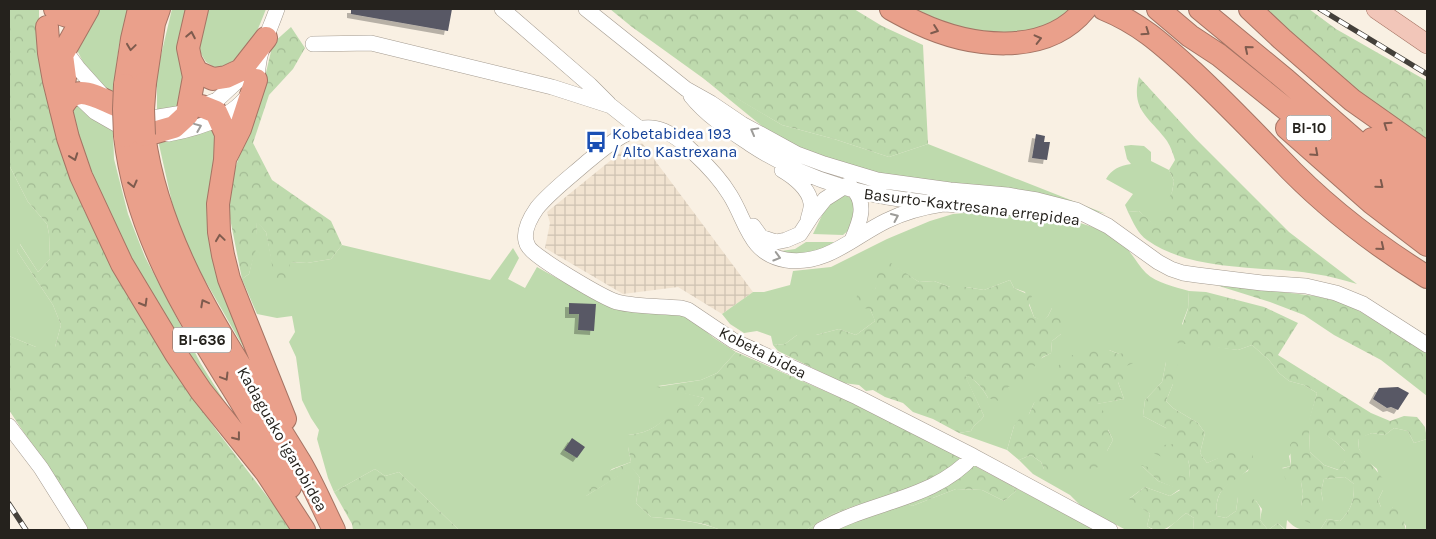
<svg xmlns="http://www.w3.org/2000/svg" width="1436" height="539" font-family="Karla,sans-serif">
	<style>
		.industrial { fill: url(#industrial-grid) }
		.green { fill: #bedaad }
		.forest { fill: url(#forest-crowns) }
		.building { fill: #595965; filter: url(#shadow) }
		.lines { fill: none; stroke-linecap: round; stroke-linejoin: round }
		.minor-casing { stroke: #a49b90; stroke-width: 16 }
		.major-casing { stroke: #a57464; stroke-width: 20 }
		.highway-casing { stroke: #a57464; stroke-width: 24 }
		.minor { stroke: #fff; stroke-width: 15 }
		.major { stroke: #f2c6b9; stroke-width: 19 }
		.highway { stroke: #eaa08b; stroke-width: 22 }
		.rail-casing { stroke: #44403a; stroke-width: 5.5 }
		.rail { stroke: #fff; stroke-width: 4; stroke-dasharray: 11; stroke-linecap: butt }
		.highway-bridge-casing { stroke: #a57464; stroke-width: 24; stroke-linecap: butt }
		.highway-bridge { stroke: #eaa08b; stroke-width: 22 }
		.oneway { stroke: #7e5b4e }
		.oneway2 { stroke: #9d9c99 }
		.labels { text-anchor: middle; stroke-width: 5; stroke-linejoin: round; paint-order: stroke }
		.shield { fill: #fff; stroke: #666461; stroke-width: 1 }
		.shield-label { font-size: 15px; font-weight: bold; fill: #25221d }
		.transit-label { font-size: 16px; fill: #164399; stroke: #fff; text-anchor: start }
		.street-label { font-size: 16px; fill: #25221d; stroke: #fff }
	</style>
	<defs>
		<pattern id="industrial-grid" width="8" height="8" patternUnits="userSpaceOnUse" patternTransform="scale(1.25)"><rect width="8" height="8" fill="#f1e3d0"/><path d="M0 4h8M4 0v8" fill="none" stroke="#cec2b2"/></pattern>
		<pattern id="forest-crowns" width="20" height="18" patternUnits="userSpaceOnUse" patternTransform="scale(1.25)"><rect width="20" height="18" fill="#bedaad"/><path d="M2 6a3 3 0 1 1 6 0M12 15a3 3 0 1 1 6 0" fill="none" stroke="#a3bb94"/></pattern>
		<filter id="shadow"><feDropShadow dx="-4" dy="4" stdDeviation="0" flood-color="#0004"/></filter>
	</defs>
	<rect width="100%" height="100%" fill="#f9f0e3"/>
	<path class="industrial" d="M642 143 753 292 722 314 678 287 623 294 545 248 550 223 547 212 626 148Z"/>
	<path class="green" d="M96 9H128L119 45 113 92 98 84 85 66 77 50Z
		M172 9H188L181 106 157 111V72Z
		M207 9H266C256 35 247 60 216 68L206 62 198 49Z
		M905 9H1071L1045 28 1027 33 967 32Z
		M703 78 782 125 834 139 889 157 928 144 1106 214 1029 194 874 174 779 140Z
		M75 98 113 130 114 159 128 214 145 257 201 364 252 445 157 311 77 152 69 103Z
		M215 128 214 195 253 364 190 254 175 216 158 140C178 140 196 136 215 128Z
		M1131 145 1144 146 1151 152V161L1169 170 1174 181 1172 192 1166 209 1155 226 1139 211 1128 212 1125 205 1133 194 1106 179C1112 169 1119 166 1131 164L1127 159 1124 146Z
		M9 165 28 202 47 224 49 234 50 259 38 272 20 244 17 251 53 305 61 325 55 347H36L9 336Z
		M844 195C857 197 856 216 851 226 850 230 846 232 843 235L813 234 826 207Z
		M978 212C1025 215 1080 213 1119 241 1131 250 1136 263 1146 273 1156 283 1176 287 1189 291L1188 308 1182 324 1197 344 1238 350 1252 345 1269 360 1279 373 1289 381 1304 385 1317 393 1309 422 1336 442 1345 451V461L1339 470 1324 465 1310 452 1309 429 1289 456 1291 466 1282 468 1301 482 1303 494 1301 506 1323 501 1321 491 1324 479 1345 477 1354 484C1354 501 1352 509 1340 521L1327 519 1320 530C1305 530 1298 532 1287 520L1286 530 1278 523 1268 530 1260 520 1262 509 1256 501 1238 497 1236 511 1226 518 1217 516C1214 491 1227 482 1248 471L1252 454 1238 450 1207 463 1200 453 1205 433 1198 423 1173 408 1166 401 1173 384 1166 362 1162 382 1145 400 1143 416 1166 428 1185 444 1169 460H1188L1190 468 1189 479 1142 466 1158 481 1180 489 1170 496 1145 487 1130 498 1150 514 1147 526 1153 530H1126L1081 506 1070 495 1033 474 1019 460 1031 455 1041 462 1044 469 1079 460 1100 450 1107 451 1113 440 1096 404 1124 399 1118 382 1119 354 1109 350 1051 394 1034 403 1029 414 1014 426 1007 450 959 433 971 431C974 424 980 422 984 416L964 374C975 379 982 387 988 398L1007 387 1040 359 1051 353 1052 341 1061 334 1052 308 1048 316 1043 321 1034 317 1025 292 1014 288 1010 280 984 290 966 287H950L934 281 919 282 891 264C883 275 869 295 870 309 871 312 874 317 875 321L856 335 839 329 816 335H797L785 344 773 345 771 336 757 331 744 333 730 324 722 314 753 292H764L790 285 793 271 831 267 887 239 930 221 953 214Z
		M257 221 266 232 276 281 290 262 307 263 331 259 342 245 490 280 513 248 519 258 508 279 525 288 537 267 603 304 619 308 687 316 714 338 736 352 717 373 701 380 658 386 704 398 698 406 667 405V418C653 429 646 433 628 435V447L631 462 612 469 590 489 586 496 632 467 640 478 636 503 651 517C675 519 698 521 721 530H459L399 472 385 476 375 469 334 492 328 478 317 439 319 430 311 418 302 400 296 357 289 342 295 332 292 316 277 318 257 314 242 279 249 274 255 249Z
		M806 242H834L827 247 800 256 781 251 795 249Z
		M1394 428 1408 431 1414 443 1427 439V530H1406V526L1392 507H1381L1378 500 1383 490 1377 469 1367 461 1359 449 1358 438 1372 433 1385 435Z
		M1012 486 1095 530H806L832 514 857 505 895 495 912 506 956 489 982 490 1004 501 1016 491Z
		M1186 513 1194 518 1193 530H1166Z"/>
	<path class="forest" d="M9 9H39V40L59 137 83 208 119 280 163 354 217 431 293 530H88L9 410V336L36 347H55L61 325 53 305 17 251 19 243 38 272 50 259 49 234 47 224 28 202 9 165Z
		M610 9H854L882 26 923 45 928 144 889 157 834 139 782 125 707 81 632 27Z
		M1265 9H1309L1336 29 1427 81V147L1355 97Z
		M291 27 305 48 293 69 269 95 253 143 272 180 331 221 342 245 331 259 307 263 290 262V283L275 281 266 232 257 222 256 249 249 274 242 279 228 208 233 175 263 85 273 43Z
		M1139 77 1196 139 1289 232 1357 284C1343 280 1329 276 1315 274 1261 265 1194 273 1147 240 1138 234 1133 222 1128 212L1139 211 1155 225 1172 192 1174 181 1169 170 1175 160C1173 154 1171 147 1167 141 1151 118 1130 111 1139 77Z
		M891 263 919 282 934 281 950 287H966L984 290 1010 280 1014 288 1032 296 1029 305 1034 317 1043 320 1048 316 1052 308H1058L1067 314 1068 324 1061 334 1052 341 1051 353C1048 355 1043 356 1041 359 1027 371 1032 382 1008 387L1006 395 999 401 988 398C982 387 976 380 965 375L984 416C980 422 974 424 971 431L959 433 933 419 913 412 903 403 885 397 873 390 866 391 859 385 843 383 778 351 773 345 785 344 797 335H816L839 329 856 335 875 321 870 309 856 307 857 294 875 289 878 281 873 271Z
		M1219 286 1241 287 1315 296 1341 302 1361 312 1427 353V396L1381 360 1334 335 1304 315 1270 302Z
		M1189 291 1206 292 1264 307 1298 323 1278 355 1371 413 1390 421 1404 416 1417 417 1425 427 1427 439 1414 443 1408 431 1394 428 1385 435 1372 433 1358 439 1359 449 1384 480 1383 490 1378 500 1381 507H1392L1401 512 1406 530H1320L1327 519 1340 521C1352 509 1354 501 1354 484L1345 477 1324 479 1321 491 1323 501 1312 524 1305 521 1301 506 1303 494 1301 482 1286 480 1281 469 1291 466 1290 445 1300 428 1309 429 1310 452 1324 465 1338 470 1345 461V451L1336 442 1308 423 1317 393 1304 385 1289 381 1279 373 1269 360 1252 345 1238 350 1176 343 1188 309Z
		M1109 350 1119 354 1129 352 1138 361 1124 367 1127 377 1118 382 1124 399 1097 404 1112 421 1108 430 1113 440 1107 451H1100L1103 466 1090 469 1079 461 1073 475H1055L1044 469 1041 462 1031 455 1019 460 1007 450 1014 426 1022 415 1029 414 1034 403 1041 395 1051 394 1047 382C1066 351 1075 352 1109 350Z
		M736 352 882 416 1012 486 1016 491 1004 501 982 490 956 489 912 506 895 496 857 505 832 514 806 530H721L704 524 676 519 651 517 636 503 640 478 632 468 586 496 578 497 582 490 590 489 599 475 631 462 628 447V435C646 433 653 429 666 418L667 405 675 401 698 406 704 398 656 387 701 380 717 373Z
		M1178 361 1173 384 1166 401 1173 408 1198 423 1205 433 1200 453 1207 463 1218 458 1225 446 1252 453 1254 463C1238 485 1213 481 1217 516L1226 518 1236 511 1238 497 1246 494C1258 502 1262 504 1260 520L1268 530 1278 523 1285 530H1193L1194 518 1186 513C1174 523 1163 537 1147 526L1150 514 1129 499 1145 487 1170 496 1180 490 1158 481 1141 465 1189 478 1190 468 1188 460H1169L1153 453 1164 445 1183 443 1169 441 1166 428 1143 416 1145 400 1162 382 1166 362Z
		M375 469 385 476 399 472 459 530H353L352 524 334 492Z"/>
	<path class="building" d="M351 9H452L448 31 351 14Z
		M1036 134 1045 136 1044 142H1050L1047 160 1032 158Z
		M569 303 596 304 594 331 578 330 579 314H569Z
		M1398 387 1409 393 1398 410 1391 407 1387 408 1373 399 1379 388Z
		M572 438 585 447 577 458 564 450Z"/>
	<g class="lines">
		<g class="minor-casing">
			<path id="minor" d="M502 9 590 85 609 104
				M586 9 686 89 711 103 742 124 797 154 824 164 877 180 950 190 1007 195 1037 200 1076 210 1108 226 1158 262 1171 269 1183 273 1197 275 1262 283 1306 286 1336 293 1363 304 1427 345
				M313 44 371 43 552 87 611 106 640 129
				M64 49 78 68 105 98
				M74 92 95 112 130 132
				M691 96C707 116 729 130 750 144 811 184 871 198 943 204 980 206 1025 206 1061 215
				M136 115 152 118 183 113 217 100 245 74
				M168 134C201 128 245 115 256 79 258 72 258 64 260 56 264 40 272 24 277 9
				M782 170C794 177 809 189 811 203 812 208 809 215 808 220
				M851 187C868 202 860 222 852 240
				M943 204C923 207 904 212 886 221 853 237 826 266 786 260 749 254 747 222 730 195 721 180 706 164 693 152 651 110 627 129 587 162 570 177 551 191 537 208 530 218 521 234 528 246 533 257 604 298 617 302 637 307 660 306 681 308L688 310 734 341 857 397 973 456 1110 530
				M753 226 761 237 776 242 786 240 800 234 813 214 825 199 847 185
				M9 426 41 468 80 530
				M821 530C870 501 934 500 973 456"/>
		</g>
		<g class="major-casing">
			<path id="major" d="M1376 9 1427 44"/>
		</g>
		<g class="highway-casing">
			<path id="highway" d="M55 9C65 19 76 18 86 9
				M891 9C900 14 909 19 918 23 969 47 1045 58 1085 9
				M1104 9C1141 24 1163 45 1193 72 1223 100 1251 129 1279 158 1322 204 1374 244 1427 277
				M1158 9 1190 36 1219 55 1388 191 1427 220
				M1200 9 1286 80 1402 181 1427 199
				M1250 9 1282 39 1352 100 1427 153
				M47 27 49 53 54 81 68 138 81 176 122 264 176 354 201 391 266 472 304 530
				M191 61 197 72 213 79 226 77 241 70 266 38
				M65 78 62 55 88 9
				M145 83 154 23 159 9
				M125 85 132 39 139 9
				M201 106 216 112 226 134 225 160 218 204 219 232 223 255 229 279 285 419
				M61 110C73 80 96 97 118 106
				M1287 128 1372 203 1427 245
				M153 133 174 127 187 115 194 77 188 48 197 9
				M144 135C161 258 238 359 300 462 313 484 323 508 334 530
				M125 136C140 271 230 370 290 487
				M1372 139 1427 177
				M227 155 240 129 256 80"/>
		</g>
		<use href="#minor" class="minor"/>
		<use href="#major" class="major"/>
		<use href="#highway" class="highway"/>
		<g class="rail-casing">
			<path id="rail" d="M1320 9 1427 74
				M9 504 26 530"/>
		</g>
		<use href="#rail" class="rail"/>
		<g class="highway-bridge-casing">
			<path id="highway-bridge" d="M125 85 124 109 125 136
				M144 135 143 109 145 83"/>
		</g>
		<use href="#highway-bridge" class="highway-bridge"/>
	</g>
	<defs><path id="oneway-chevron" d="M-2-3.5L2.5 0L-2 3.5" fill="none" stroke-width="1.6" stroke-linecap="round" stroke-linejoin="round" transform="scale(1.25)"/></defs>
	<g class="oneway">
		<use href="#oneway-chevron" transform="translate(935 30) rotate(20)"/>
		<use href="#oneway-chevron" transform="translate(1146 32) rotate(35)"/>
		<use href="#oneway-chevron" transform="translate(191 35) rotate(-79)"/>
		<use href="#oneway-chevron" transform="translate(1038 39) rotate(-14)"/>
		<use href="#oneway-chevron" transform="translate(131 47) rotate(98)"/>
		<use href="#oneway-chevron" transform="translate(1248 49) rotate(-140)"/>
		<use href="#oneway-chevron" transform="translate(1387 125) rotate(-145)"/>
		<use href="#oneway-chevron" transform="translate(1315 153) rotate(42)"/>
		<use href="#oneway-chevron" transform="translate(74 157) rotate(70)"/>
		<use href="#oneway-chevron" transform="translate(133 184) rotate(76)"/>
		<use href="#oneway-chevron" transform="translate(1380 185) rotate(39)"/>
		<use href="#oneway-chevron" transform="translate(220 238) rotate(-98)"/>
		<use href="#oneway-chevron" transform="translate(1381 247) rotate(39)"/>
		<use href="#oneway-chevron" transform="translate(144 303) rotate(60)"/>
		<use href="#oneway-chevron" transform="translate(204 303) rotate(-118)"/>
		<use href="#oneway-chevron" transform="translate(225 377) rotate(59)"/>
		<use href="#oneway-chevron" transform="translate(237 437) rotate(52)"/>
	</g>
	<g class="oneway2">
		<use href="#oneway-chevron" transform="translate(198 127) rotate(-22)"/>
		<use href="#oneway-chevron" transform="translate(754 131) rotate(-151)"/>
		<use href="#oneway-chevron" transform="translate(895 217) rotate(-24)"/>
		<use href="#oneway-chevron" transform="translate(777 257) rotate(16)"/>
	</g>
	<defs>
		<g id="bus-bare" transform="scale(1.725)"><path d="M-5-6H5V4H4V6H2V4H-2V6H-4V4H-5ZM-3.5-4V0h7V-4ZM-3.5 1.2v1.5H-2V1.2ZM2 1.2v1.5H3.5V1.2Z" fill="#1a4fb4" stroke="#fff" stroke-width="2.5" paint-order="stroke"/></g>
	</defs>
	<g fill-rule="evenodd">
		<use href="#bus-bare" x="596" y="142"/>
	</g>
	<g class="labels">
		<g class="shield">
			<rect x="1286.5" y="115.5" width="45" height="25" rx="4"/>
			<rect x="173" y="327.5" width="58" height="25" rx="4"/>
		</g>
		<g class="shield-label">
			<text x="1309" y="133">BI-10</text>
			<text x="202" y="345">BI-636</text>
		</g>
		<g class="transit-label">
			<text x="612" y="139">Kobetabidea 193<tspan x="612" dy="18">/ Alto Kastrexana</tspan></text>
		</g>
		<g class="street-label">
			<text transform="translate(972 206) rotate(7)" y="6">Basurto-Kaxtresana errepidea</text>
			<text transform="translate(763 352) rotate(27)" y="6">Kobeta bidea</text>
			<text transform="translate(283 439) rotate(60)" y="6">Kadaguako igarobidea</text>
		</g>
	</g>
	<rect width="1436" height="539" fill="none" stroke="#25221d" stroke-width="20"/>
</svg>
